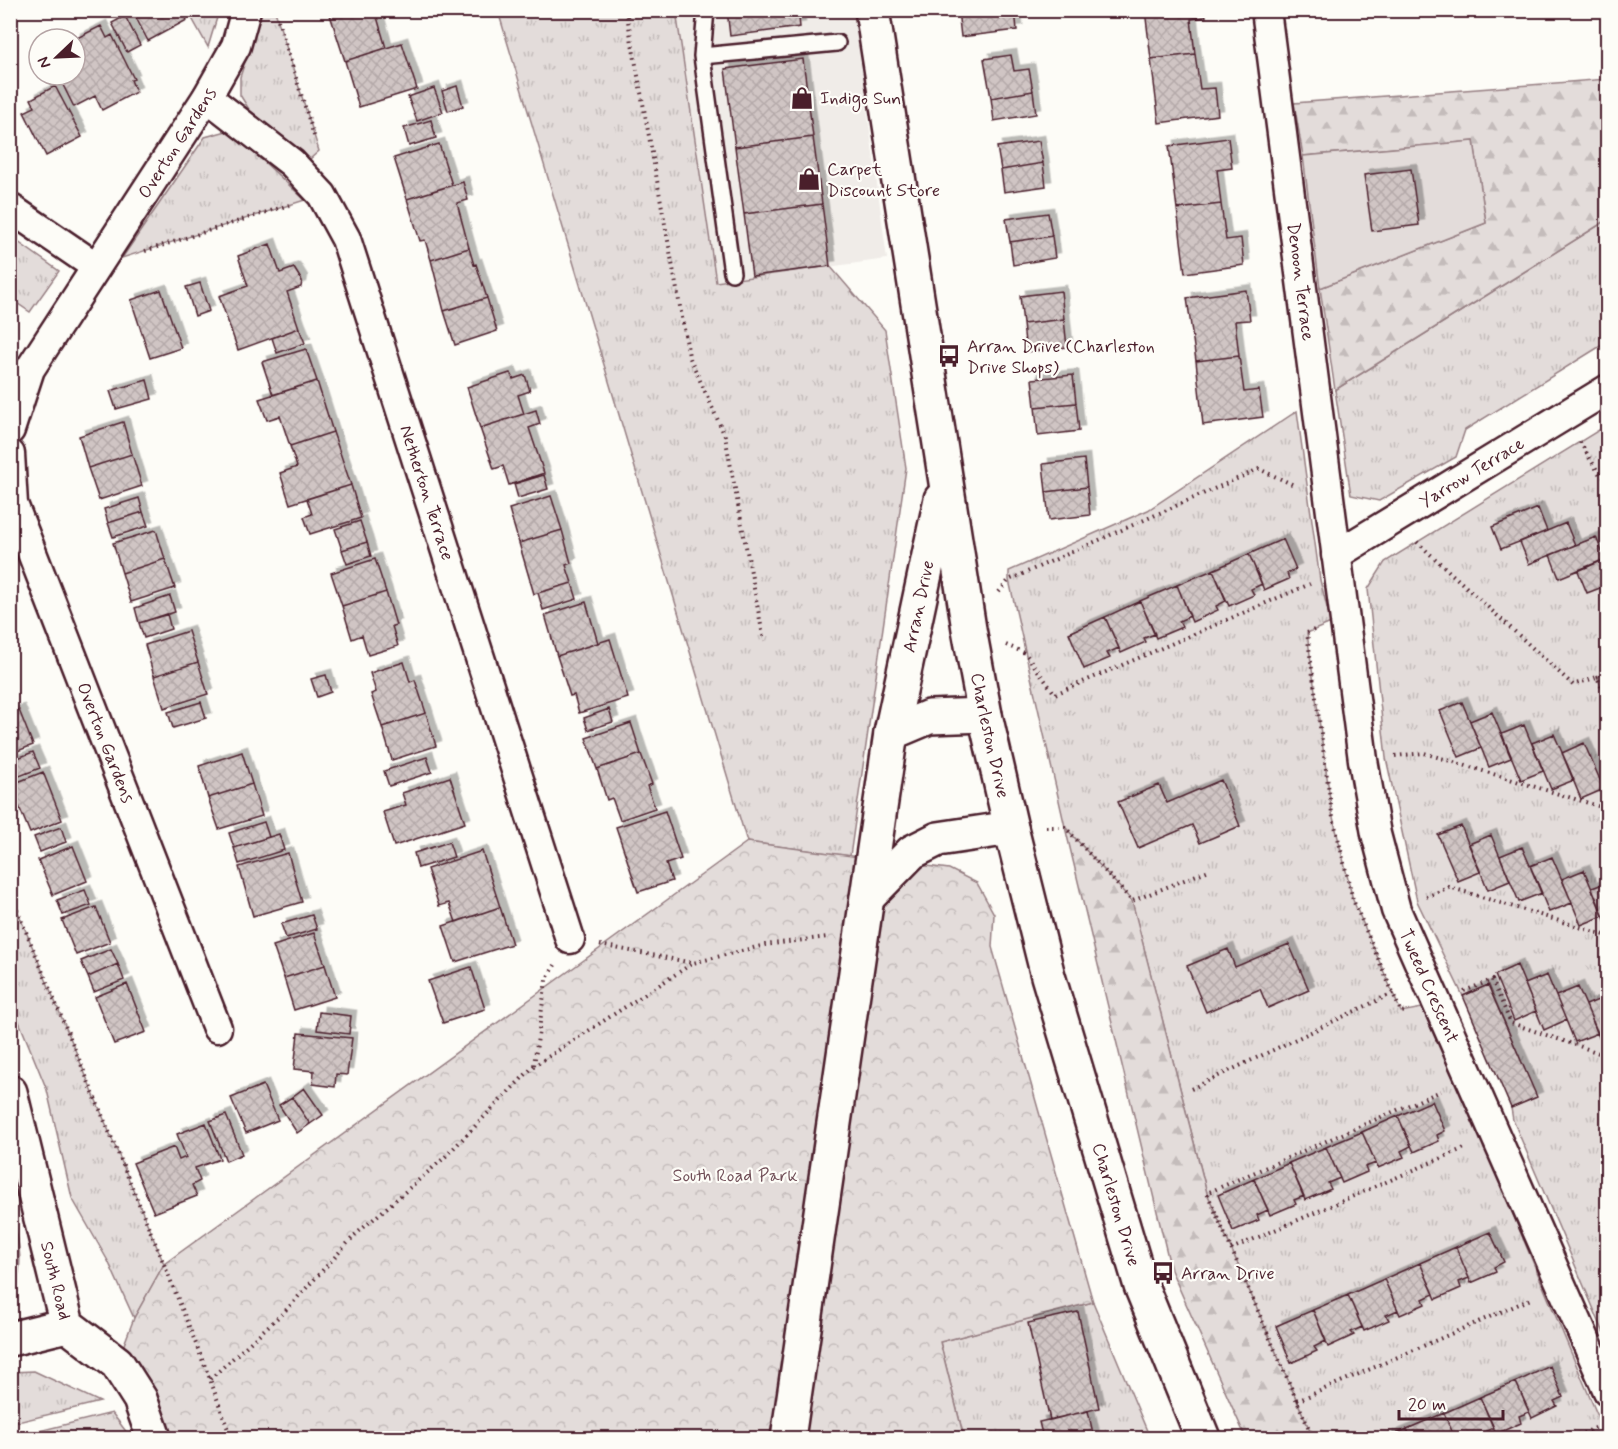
<svg xmlns="http://www.w3.org/2000/svg" width="1618" height="1449" font-family="Mynerve,sans-serif">
	<style>
		.built { fill: #f0ece8 }
		.grass { fill: url(#grass-tufts); stroke: #967e82; stroke-width: 1.5 }
		.forest { fill: url(#forest-firs); stroke: #967e82; stroke-width: 1.5 }
		.park { fill: url(#park-crowns); stroke: #967e82; stroke-width: 1.5 }
		.garden { fill: #e3dcda; stroke: #967e82; stroke-width: 1.5 }
		.building { fill: url(#building-cross-hatch); stroke: #4a1f2b; stroke-width: 1.5; filter: url(#shadow) }
		.lines { fill: none; stroke-linecap: round; stroke-linejoin: round }
		.lane-casing { stroke: #4a1f2b; stroke-width: 20 }
		.street-casing { stroke: #4a1f2b; stroke-width: 33 }
		.secondary-casing { stroke: #4a1f2b; stroke-width: 38 }
		.path { stroke: #4a1f2b; stroke-width: 4; stroke-dasharray: 1.5 4.5; stroke-linecap: butt }
		.lane { stroke: #fdfcf7; stroke-width: 15 }
		.street { stroke: #fdfcf7; stroke-width: 28 }
		.secondary { stroke: #fdfcf7; stroke-width: 33 }
		.labels { text-anchor: middle; stroke-width: 4.5; stroke-linejoin: round; paint-order: stroke }
		.poi-label { font-size: 18px; fill: #4a1f2b; stroke: #fdfcf7; text-anchor: start }
		.street-label { font-size: 18px; fill: #4a1f2b; stroke: #fdfcf7 }
		.park-label { font-size: 18px; fill: #704e57; stroke: #fdfcf7 }
	</style>
	<defs>
		<pattern id="grass-tufts" width="24" height="20" patternUnits="userSpaceOnUse" patternTransform="scale(1.5)"><rect width="24" height="20" fill="#e3dcda"/><path d="M3 7l-1-3M5 7V3M7 7l1-3M15 17l-1-3M17 17v-4M19 17l1-3" fill="none" stroke="#c4bcbb"/></pattern>
		<pattern id="forest-firs" width="22" height="20" patternUnits="userSpaceOnUse" patternTransform="scale(1.5)"><rect width="22" height="20" fill="#e3dcda"/><path d="M5 1l3.5 6h-7zM16 11l3.5 6h-7z" fill="#c4bcbb"/></pattern>
		<pattern id="park-crowns" width="20" height="18" patternUnits="userSpaceOnUse" patternTransform="scale(1.5)"><rect width="20" height="18" fill="#e3dcda"/><path d="M2 6a3 3 0 1 1 6 0M12 15a3 3 0 1 1 6 0" fill="none" stroke="#c4bcbb"/></pattern>
		<pattern id="building-cross-hatch" width="8" height="8" patternUnits="userSpaceOnUse" patternTransform="scale(1.5)"><rect width="8" height="8" fill="#d0c5c4"/><path d="M0 0l8 8M0 8l8-8" fill="none" stroke="#b4a9a9"/></pattern>
		<filter id="shadow"><feDropShadow dx="5.5" dy="-5.5" stdDeviation="0" flood-color="#0004"/></filter>
	</defs>
	<rect width="100%" height="100%" fill="#fdfcf7"/>
	<filter id="ink" filterUnits="userSpaceOnUse"><feTurbulence type="fractalNoise" baseFrequency=".0167" numOctaves="2"/><feDisplacementMap in="SourceGraphic" scale="12" xChannelSelector="R" yChannelSelector="G"/><feConvolveMatrix kernelMatrix="1 2 1 2 8 2 1 2 1" color-interpolation-filters="sRGB"/></filter>
	<g filter="url(#ink)">
		<path class="built" d="M676 11H854L887 259 716 282Z"/>
		<path class="grass" d="M188 11H219L208 47Z
			M262 11H275L319 151 310 159 250 111 240 95V77Z
			M498 11H676L716 282 830 266 885 330 906 468 850 856 747 842Z
			M230 130 305 200 122 258 205 137Z
			M1607 220V342L1465 430 1456 457 1379 501 1351 495 1335 390Z
			M11 237 59 271 30 312 11 299Z
			M1297 411 1320 580 1331 623 1307 633 1332 813 1353 900 1401 1012 1422 1008 1482 1141 1607 1438H1313L1207 1193 1132 902 1065 827 1009 580V571L1148 510Z
			M1607 425 1608 672 1597 677 1608 702V1332L1604 1333 1513 1120 1511 1108 1536 1097 1489 985 1463 996 1417 901 1386 758 1368 589 1385 562Z
			M10 893 164 1264 134 1318 108 1261 72 1198 47 1090 11 1002Z
			M11 1206C16 1230 28 1270 11 1291Z
			M1093 1302 1150 1438H964L940 1342Z
			M34 1371 100 1402 18 1422 11 1407V1372Z
			M112 1413 131 1438H25L23 1435Z"/>
		<path class="forest" d="M1607 79V220L1335 390 1320 288 1486 223 1474 141 1303 156 1294 103Z
			M1065 827 1132 901 1207 1193 1313 1438H1246L1171 1270Z"/>
		<path class="park" d="M747 842 949 869 977 883 994 914 992 947 1093 1302 940 1342 964 1438H154L117 1363 134 1318 164 1264Z"/>
		<path class="garden" d="M1474 141 1486 223 1320 288 1303 156Z"/>
		<path class="building" d="M132 10H182L187 20 148 41Z
			M346 10H375L386 48 345 61 330 15Z
			M727 10H798L800 27 730 36Z
			M958 10H1015L1017 30 961 37Z
			M1145 10H1205L1206 17 1191 19 1195 54 1151 59Z
			M125 16 140 45 127 52 112 23Z
			M101 26 107 38 112 35 134 79 131 80 136 92 102 110 95 96 74 107 58 75H75V66L79 64 75 57V39Z
			M402 43 417 89 359 107 345 61Z
			M1195 54 1200 89 1215 88 1218 115 1159 123 1151 59Z
			M1011 55 1014 71 1029 69 1033 91 991 98 984 59Z
			M803 59 813 137 735 147 725 69Z
			M55 86 82 137 46 156 24 112 35 107 31 99Z
			M457 86 463 106 448 111 442 91Z
			M434 88 443 112 417 121 408 97Z
			M1033 91 1036 114 994 121 991 98Z
			M431 120 436 138 409 146 404 128Z
			M813 137 822 204 744 214 735 147Z
			M1228 138 1232 168 1217 170 1221 204 1177 209 1169 146Z
			M1039 141 1043 163 1001 170 997 147Z
			M439 144 452 185 407 199 394 158Z
			M1043 163 1046 186 1004 192 1001 170Z
			M1411 169 1419 225 1372 231 1364 175Z
			M463 182 468 200 457 203 469 248 431 260 425 240 420 241 407 199Z
			M822 204 830 266 752 276 744 214Z
			M1221 204 1226 240 1241 238 1244 265 1185 273 1177 209Z
			M1048 213 1052 236 1010 242 1006 219Z
			M1052 236 1055 258 1013 265 1010 242Z
			M270 244 280 273 294 268 302 281 301 287 287 292 299 328 238 350 219 296 248 286 238 256Z
			M469 248 474 265 476 264 487 298 444 311 431 260Z
			M200 283 209 311 195 316 186 287Z
			M161 290 181 348 150 358 131 300Z
			M1246 290 1250 320 1235 321 1239 356 1196 361 1187 298Z
			M1061 291 1064 319 1023 324 1020 296Z
			M487 298 497 331 455 345 444 311Z
			M1064 319 1067 347 1026 352 1023 324Z
			M299 328 305 343 277 353 272 338Z
			M306 349 317 381 273 395 262 362Z
			M1239 356 1244 392 1259 390 1263 417 1203 425 1196 361Z
			M510 373 513 379 525 375 530 391 518 395 524 414 480 428 467 387Z
			M1073 375 1076 403 1035 407 1032 379Z
			M147 380 152 399 116 409 110 391Z
			M317 381 333 432 290 446 280 416 267 420 259 399Z
			M1076 403 1079 431 1038 436 1035 407Z
			M536 410 540 424 529 428 544 473 509 485 503 466 494 469 480 428Z
			M123 422 132 454 88 468 79 436Z
			M333 432 351 485 290 504 280 473 297 467 290 446Z
			M1608 449V467L1601 451Z
			M132 454 142 486 99 500 88 468Z
			M1084 459 1087 487 1046 492 1043 464Z
			M544 475 548 489 518 498 514 484Z
			M351 485 361 518 310 534 304 517 312 514 307 499Z
			M1087 487 1090 515 1049 520 1046 492Z
			M551 496 562 530 519 543 509 509Z
			M139 498 143 512 108 523 104 509Z
			M1538 508 1547 531 1501 549 1492 527Z
			M143 512 148 526 113 537 108 523Z
			M360 521 367 542 342 550 335 529Z
			M1566 523 1575 545 1529 564 1520 542Z
			M156 530 165 559 122 573 113 543Z
			M562 530 571 563 566 565 572 583 534 594 519 543Z
			M1596 537 1605 559 1559 578 1550 555Z
			M1283 539 1296 569 1287 573 1289 579 1264 590 1249 554Z
			M367 542 371 556 347 564 342 550Z
			M1249 554 1262 584 1251 589 1254 595 1229 606 1213 570Z
			M1608 558V585L1587 593 1578 571Z
			M165 559 175 588 131 602 122 573Z
			M375 559 386 592 342 606 331 573Z
			M1213 570 1226 601 1216 606 1218 610 1192 622 1177 585Z
			M572 583 577 599 543 610 538 593Z
			M1177 585 1190 616 1179 621 1182 627 1156 638 1140 601Z
			M386 592 396 625 392 626 398 646 368 655 362 635 352 639 342 606Z
			M170 596 175 612 139 623 135 608Z
			M1140 601 1155 634 1144 638 1146 642 1121 653 1105 617Z
			M586 602 598 643 557 656 545 615Z
			M167 614 171 629 144 638 139 623Z
			M1105 617 1119 648 1107 653 1110 658 1084 669 1069 633Z
			M188 631 198 662 154 676 145 645Z
			M610 639 628 698 579 713 574 695 570 696 557 656Z
			M198 662 208 694 164 708 154 676Z
			M404 662 410 682 415 680 426 713 382 727 371 694 376 692 370 673Z
			M326 675 331 692 317 697 311 679Z
			M201 702 206 718 173 728 168 712Z
			M1462 702 1481 748 1459 757 1440 711Z
			M609 709 613 722 588 730 584 718Z
			M19 710 33 745 10 754V713Z
			M1492 712 1511 758 1489 767 1470 721Z
			M426 713 436 746 392 760 382 727Z
			M631 723 641 754 597 769 586 738Z
			M1524 725 1543 771 1521 780 1502 734Z
			M1554 734 1574 780 1551 789 1532 743Z
			M1584 743 1604 789 1581 799 1562 753Z
			M33 752 40 768 12 779 10 761Z
			M242 752 252 784 208 798 199 766Z
			M641 754 652 784 647 786 655 808 620 820 612 798 607 800 597 769Z
			M427 757 432 772 389 786 384 771Z
			M43 772 62 820 30 833 10 785Z
			M450 777 465 823 394 846 383 812 406 805 402 793Z
			M1221 780 1240 826 1200 843 1192 825 1138 848 1118 802 1159 785 1167 803Z
			M252 784 262 816 219 829 208 798Z
			M665 811 681 859 666 864 672 881 638 892 616 827Z
			M264 822 269 837 234 848 229 833Z
			M1461 826 1480 872 1458 881 1438 835Z
			M61 827 66 842 40 852 34 837Z
			M279 834 284 850 239 864 234 848Z
			M1491 835 1510 881 1488 890 1469 844Z
			M449 842 454 857 418 868 414 853Z
			M73 846 87 881 53 895 38 860Z
			M1522 847 1542 893 1519 902 1500 856Z
			M482 851 500 907 456 922 449 903 439 906 427 869Z
			M288 853 302 902 253 916 239 867Z
			M1552 857 1572 903 1549 912 1530 866Z
			M1584 870 1603 916 1581 925 1562 879Z
			M1608 882V927L1592 888Z
			M85 890 91 905 63 915 57 900Z
			M96 907 110 942 76 955 62 920Z
			M500 907 512 944 455 962 443 926Z
			M312 915 317 929 286 938 281 924Z
			M314 933 325 965 284 978 273 946Z
			M1289 944 1309 990 1268 1008 1260 989 1206 1012 1187 966 1228 949 1235 967Z
			M111 949 118 964 88 977 81 961Z
			M118 964 124 980 94 992 88 977Z
			M325 965 335 997 294 1010 284 978Z
			M1517 965 1536 1011 1514 1021 1495 975Z
			M471 967 485 1009 443 1023 428 981Z
			M1547 975 1566 1020 1544 1030 1525 984Z
			M127 984 146 1032 114 1044 95 997Z
			M1488 985 1537 1097 1511 1108 1463 996Z
			M1578 987 1598 1033 1575 1042 1556 996Z
			M1608 996V1050L1605 1052 1586 1005Z
			M319 1012 351 1016 349 1034 317 1030Z
			M298 1033 352 1038 347 1075 336 1074 335 1087 313 1084 314 1071 294 1069Z
			M263 1085 278 1120 246 1133 231 1098Z
			M304 1088 323 1115 310 1124 292 1097Z
			M292 1097 310 1124 297 1133 279 1105Z
			M1432 1101 1445 1131 1437 1135 1439 1141 1414 1152 1398 1116Z
			M226 1115 242 1154 226 1161 210 1121Z
			M1398 1116 1411 1146 1401 1151 1404 1157 1378 1168 1362 1132Z
			M206 1123 220 1159 195 1168 200 1181 192 1185 197 1196 154 1213 133 1163 174 1147 179 1160 186 1157 177 1134Z
			M1362 1132 1376 1163 1365 1167 1367 1172 1342 1183 1326 1147Z
			M1326 1147 1340 1178 1328 1183 1331 1189 1305 1200 1289 1163Z
			M1289 1163 1304 1196 1294 1200 1296 1204 1270 1215 1254 1179Z
			M1254 1179 1268 1210 1257 1215 1259 1220 1233 1231 1218 1195Z
			M1490 1232 1504 1262 1494 1267 1496 1272 1471 1283 1456 1247Z
			M1456 1247 1469 1278 1459 1282 1461 1288 1436 1299 1420 1263Z
			M1420 1263 1434 1294 1423 1299 1425 1304 1400 1315 1384 1279Z
			M1384 1279 1398 1310 1386 1315 1389 1320 1364 1331 1348 1295Z
			M1348 1295 1362 1327 1351 1332 1354 1335 1328 1347 1313 1310Z
			M1313 1310 1326 1341 1314 1347 1317 1351 1291 1363 1276 1326Z
			M1078 1312 1099 1408 1050 1420 1028 1323Z
			M1550 1366 1563 1397 1554 1401 1557 1406 1532 1418 1516 1382Z
			M1516 1382 1529 1412 1519 1416 1521 1423 1496 1434 1480 1397Z
			M1480 1397 1494 1428 1483 1433 1484 1438H1455L1444 1413Z
			M1088 1411 1094 1438H1043L1039 1422Z
			M1444 1413 1455 1438H1411L1407 1429Z
			M1407 1429 1411 1438H1386Z"/>
		<g class="lines">
			<g class="lane-casing">
				<path id="lane" d="M706 10 702 56 732 273
					M702 56 837 43"/>
			</g>
			<g class="street-casing">
				<g id="street">
					<path id="s1" d="M1266 10 1363 760 1376 834 1396 910 1608 1391"/>
					<path id="s2" d="M207 97 292 163 322 195 346 239 570 939"/>
					<path d="M10 208 95 266"/>
					<path id="s3" d="M10 430 30 369 207 97 236 46 246 10"/>
					<path id="s4" d="M10 454 13 504 217 1028"/>
					<path id="s5" d="M1336 555 1608 389"/>
				</g>
			</g>
			<g class="secondary-casing">
				<g id="secondary">
					<path id="s6" d="M872 10 969 629 985 715 1011 828 1048 976 1141 1286 1203 1438"/>
					<path d="M891 733 929 717 985 715"/>
					<path d="M867 898 912 852 938 839 1011 828"/>
					<path id="s7" d="M10 1092 67 1325 117 1363 140 1399 154 1438"/>
					<path d="M10 1339 67 1325"/>
					<path id="s8" d="M788 1438 891 733 941 499"/>
				</g>
			</g>
			<path class="path" d="M626 10 689 356 725 436 764 641
				M278 20 315 139
				M145 251 289 205
				M1580 442 1600 475 1608 479
				M1417 542 1573 685 1597 677 1608 702
				M999 592 1009 580 1259 469 1294 485
				M1314 630 1307 633 1332 813 1353 900 1401 1012 1407 1011
				M1006 645 1025 653 1055 694 1310 584
				M1597 677 1608 672
				M1395 756 1424 753 1608 809
				M1046 827H1065L1132 901 1209 870
				M10 893 164 1264 210 1379 231 1438
				M1426 897 1449 887 1608 936
				M600 945 693 963
				M1464 991 1492 980 1511 1023 1608 1056
				M534 1065 546 980 555 965
				M1191 1089 1393 993
				M1231 1249 1467 1147
				M210 1379 287 1309 355 1235 443 1159 534 1066 693 963 765 945 827 937
				M1297 1401 1533 1298
				M10 1423 19 1438
				M1313 1438 1207 1193 1441 1091
				M1572 1438 1607 1423"/>
			<use href="#lane" class="lane"/>
			<use href="#street" class="street"/>
			<use href="#secondary" class="secondary"/>
		</g>
	</g>
	<defs>
		<g id="shop-bare" transform="scale(1.8)"><path d="M-5-2.5h2.3a2.7 3.5 0 0 1 5.4 0H5L5.5 6h-11ZM-1.5-2.5h3a1.5 2.3 0 0 0-3 0Z" fill="#4a1f2b" stroke="#fdfcf7" stroke-width="2.5" paint-order="stroke"/></g>
		<g id="bus-bare" transform="scale(1.8)"><path d="M-5-6H5V4H4V6H2V4H-2V6H-4V4H-5ZM-3.5-4V0h7V-4ZM-3.5 1.2v1.5H-2V1.2ZM2 1.2v1.5H3.5V1.2Z" fill="#4a1f2b" stroke="#fdfcf7" stroke-width="2.5" paint-order="stroke"/></g>
	</defs>
	<g fill-rule="evenodd">
		<use href="#shop-bare" x="802" y="98"/>
		<use href="#shop-bare" x="809" y="179"/>
		<use href="#bus-bare" x="949" y="356"/>
		<use href="#bus-bare" x="1163" y="1273"/>
	</g>
	<g class="labels">
		<g class="poi-label">
			<text x="820" y="104">Indigo Sun</text>
			<text x="827" y="175">Carpet<tspan x="827" dy="21">Discount Store</tspan></text>
			<text x="967" y="352">Arran Drive (Charleston<tspan x="967" dy="21">Drive Shops)</tspan></text>
			<text x="1181" y="1279">Arran Drive</text>
		</g>
		<g class="street-label">
			<text dy="6" stroke="none"><textPath href="#s3" startOffset="334">Overton Gardens</textPath></text>
			<text dy="6" stroke="none"><textPath href="#s1" startOffset="274">Denoon Terrace</textPath></text>
			<text dy="6" stroke="none"><textPath href="#s5" startOffset="159">Yarrow Terrace</textPath></text>
			<text dy="6" stroke="none"><textPath href="#s2" startOffset="468">Netherton Terrace</textPath></text>
			<text dy="6" stroke="none"><textPath href="#s8" startOffset="842">Arran Drive</textPath></text>
			<text dy="6" stroke="none"><textPath href="#s6" startOffset="735">Charleston Drive</textPath></text>
			<text dy="6" stroke="none"><textPath href="#s4" startOffset="306">Overton Gardens</textPath></text>
			<text dy="6" stroke="none"><textPath href="#s1" startOffset="993">Tweed Crescent</textPath></text>
			<text dy="6" stroke="none"><textPath href="#s6" startOffset="1221">Charleston Drive</textPath></text>
			<text dy="6" stroke="none"><textPath href="#s7" startOffset="194">South Road</textPath></text>
		</g>
		<g class="park-label">
			<text x="735" y="1181">South Road Park</text>
		</g>
	</g>
	<rect width="1618" height="1449" fill="none" stroke="#fdfcf7" stroke-width="36"/>
	<rect x="18" y="18" width="1582" height="1413" fill="none" stroke="#4a1f2b" stroke-width="2" filter="url(#ink)"/>
	<g transform="translate(57 57) rotate(247)"><circle r="28" fill="#fdfcf7" stroke="#b5a4a5" stroke-width="1.5"/>
	<path d="M0-4.5L10 22L0 15L-10 22Z" fill="#4a1f2b"/>
	<text y="-9" font-size="16" font-weight="bold" text-anchor="middle" fill="#4a1f2b">N</text>
	</g>
	<path d="M1399 1410v9h104v-9" fill="none" stroke="#4a1f2b" stroke-width="3"/>
	<text x="1408" y="1410" font-size="18" fill="#4a1f2b" stroke="#fdfcf7" stroke-width="4.5" paint-order="stroke">20 m</text>
</svg>
